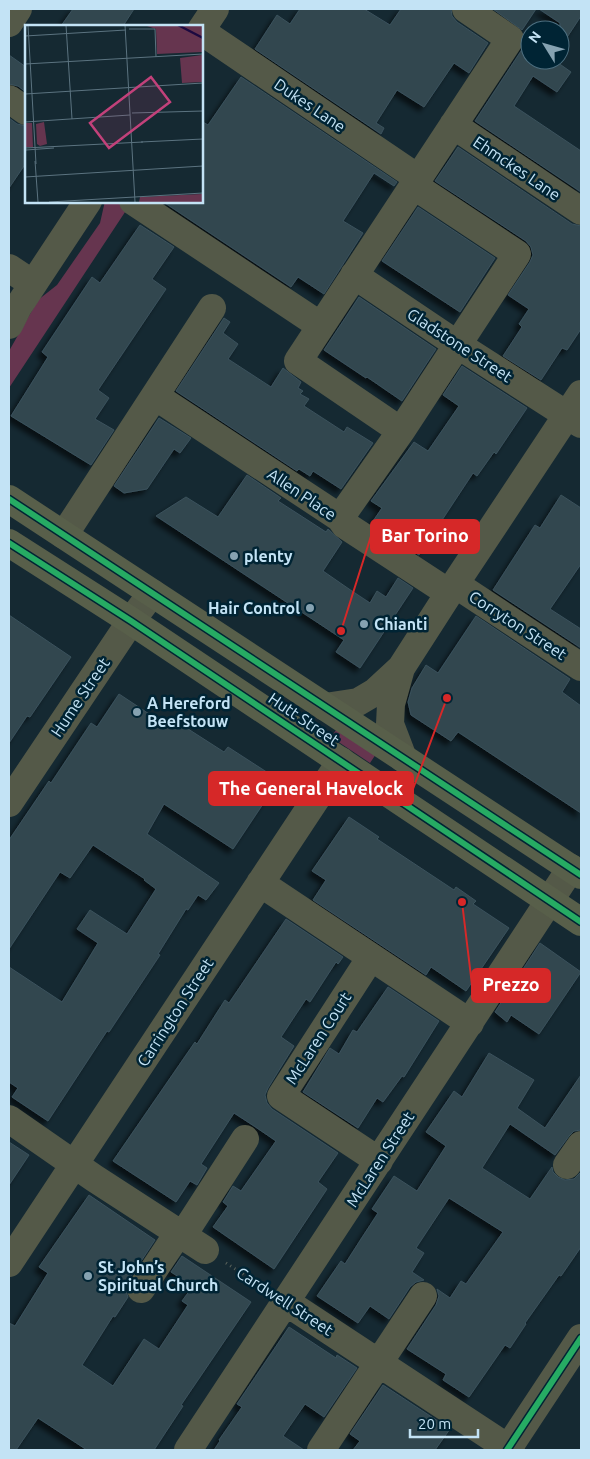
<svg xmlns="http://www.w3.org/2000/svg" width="590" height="1459" font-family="Ubuntu,sans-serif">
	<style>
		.green { fill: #66354f }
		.building { fill: #324650; stroke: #3b525c; filter: url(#shadow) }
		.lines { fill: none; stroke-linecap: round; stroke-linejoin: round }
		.path { stroke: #5b635c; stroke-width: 3; stroke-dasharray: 1 4; stroke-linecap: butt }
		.minor { stroke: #545948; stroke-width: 28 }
		.major { stroke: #585f4a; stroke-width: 28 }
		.cycleway-casing { stroke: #002434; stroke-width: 9 }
		.cycleway { stroke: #26ab63; stroke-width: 6 }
		.poi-dot { fill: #86a2b1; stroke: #002434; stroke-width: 2 }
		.labels { text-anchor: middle; stroke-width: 5; stroke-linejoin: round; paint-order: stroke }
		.street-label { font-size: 16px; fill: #c3e3f5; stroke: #002434 }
		.poi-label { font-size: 16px; font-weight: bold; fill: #c3e3f5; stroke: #002434; text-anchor: start }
		.inset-river { fill: none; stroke: #1c0940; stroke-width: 2.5 }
		.inset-road { fill: none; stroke: #5b7380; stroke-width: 1 }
		.view { fill: #c2417a; fill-opacity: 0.15; stroke: #c2417a; stroke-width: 2.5 }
		.inset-edge { fill: none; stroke: #c3e3f5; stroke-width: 2.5 }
		.leader { fill: none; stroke: #d62828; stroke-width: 2 }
		.callout-dot { fill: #d62828; stroke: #002434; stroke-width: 2 }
		.callout { fill: #d62828; stroke: #d62828; stroke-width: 2 }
		.callout-label { font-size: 18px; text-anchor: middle; font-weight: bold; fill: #fff }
	</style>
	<defs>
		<filter id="shadow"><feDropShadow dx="-4.5" dy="4.5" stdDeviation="2.5" flood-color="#0009"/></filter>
	</defs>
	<rect width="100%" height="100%" fill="#152932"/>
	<path class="green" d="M105 201H129L131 203 9 388V351L38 300 57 285 100 223Z
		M339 726 378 751 370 763 331 737Z"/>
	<path class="building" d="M73 9H134L123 26H61Z
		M300 9H364L390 25 401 9H451L452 16 457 22 488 43 469 73 454 63 424 107 397 90 376 123 384 128 381 134 255 49 277 15 290 24Z
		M493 9H536L522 30Z
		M539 9H581V16L560 48V23Z
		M525 41 530 44V60H554L571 72 557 92 533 76 514 106 581 151V192L475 121 523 48Z
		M9 55 26 67V92L18 86 9 84Z
		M241 77 397 182 394 186 374 173 343 221 363 233 324 294 298 277 291 287 162 201H201V121L208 125Z
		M9 118 17 124 26 126V163L9 188Z
		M458 147 572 224 581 226V329L567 350 562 348 541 380 503 356 522 327 519 324 529 309 508 295 530 262 533 255 531 247 526 241 435 181Z
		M418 207 495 258 460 312 382 261Z
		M140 225 174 247 152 279 166 289 98 390 109 398 95 419 114 430 91 465 11 416 48 357 42 352 92 277 100 283Z
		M359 297 436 349 402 401 367 377 366 378 324 350Z
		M224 318 230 322 223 333 238 344 228 359 271 387 283 368 301 382 298 388 303 391 300 394 309 399 304 406 344 432 347 427 373 443 341 489 313 471 310 476 299 469 297 471 176 391Z
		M462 366 527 408 496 454 494 452 477 476 473 473 419 555 371 524 382 508 371 501 414 442 428 451 459 406 443 395Z
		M159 418 191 438 180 453 174 449 147 489 124 493 114 486Z
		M247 475 281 498 278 501 326 532 328 529 342 542 323 571 349 589 370 603 377 591 386 597 398 578 413 588 360 668 336 652 344 640 156 516 186 497 218 517Z
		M561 495 581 508V564L550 609 581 629V648L493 590 535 525 540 528Z
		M9 615 71 657 30 717 27 716 9 743Z
		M476 616 570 679 562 692 581 706V813L458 732 451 741 411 715 408 702 412 688 426 665 438 673Z
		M119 694 166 725 171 718 224 752 228 747 279 780 233 849 164 804 147 834 219 883 206 900 198 895 188 910 186 909 158 954 160 955 109 1032 107 1031 48 1121 12 1097 18 1088 9 1082V967L62 1002 98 943 77 929 90 910 127 934 156 889 144 880 145 879 93 845 70 878 60 872 9 949V840L49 781 51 783 91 723 97 727Z
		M349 817 379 837 377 839 454 890 456 887 476 901 473 904 509 928 466 991 431 967 426 975 313 900 326 880 312 871Z
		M286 919 343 957 338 964 336 962 310 1002 306 999 281 1037 294 1046 268 1088 265 1095 267 1103 272 1109 338 1153 318 1182 327 1189 274 1269 213 1227 228 1206 223 1202 233 1186 241 1191 276 1141 254 1126 234 1113 201 1164 207 1168 197 1185 190 1181 176 1202 113 1161 195 1042 197 1044 225 1000 229 1003Z
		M540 943 581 972 539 1034 511 1015 507 1022 495 1012Z
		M388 987 439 1021 404 1077 402 1076 383 1102 377 1098 358 1128 303 1092 330 1048 339 1054 353 1030 357 1032Z
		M489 1053 534 1080 517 1108 545 1128 581 1075V1130L574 1131 569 1136 555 1155 510 1124 482 1168 530 1199 552 1167 553 1172 558 1177 565 1180 574 1179 581 1172V1247L561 1276 559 1275 525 1323 526 1324 510 1348 505 1345 469 1397 443 1380 446 1374 407 1349 436 1305 439 1296 437 1289 450 1298 461 1281 466 1284 503 1232 449 1198 416 1248 424 1253 412 1272 424 1280 416 1282 410 1287 389 1319 370 1306 358 1323 317 1296 341 1261 345 1264 361 1239 378 1213 372 1209 394 1176 417 1191 446 1146 426 1132 454 1091 462 1097Z
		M9 1142 29 1155 9 1185Z
		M89 1195 155 1240 128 1281 125 1288 128 1297 115 1317 113 1316 82 1365 113 1386 144 1339 159 1349 188 1305 182 1301 193 1286 171 1272 182 1256 251 1302 181 1405 183 1406 154 1450H87L38 1418 16 1450H9V1323L15 1326 48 1273 39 1267Z
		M289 1327 336 1358 337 1355 357 1368 324 1417 305 1404 283 1436 304 1450H214L220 1441 219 1440 242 1407 237 1404Z
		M383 1385 450 1429 435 1450H353L360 1441 350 1434Z"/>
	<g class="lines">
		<path class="path" d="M226 1263 265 1288"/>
		<path class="minor" d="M9 23 18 9
			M201 30 215 9
			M201 31 418 178
			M9 99 26 111
			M453 125 581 211
			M133 201 321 326 510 39 466 9
			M9 268 33 284
			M354 275 458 345 581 424
			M9 325 18 307 88 201
			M321 326 298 361 401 431 340 518
			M155 396 340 518 345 525 449 593
			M401 431 517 254 413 185
			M64 535 212 308
			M455 584 581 667
			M401 668 391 704 390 724 403 758
			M325 707 358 702 375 692 401 668 455 584 581 394
			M9 803 131 621 152 593
			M260 883 470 1023
			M371 957 281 1096 379 1161
			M9 1119 94 1178 205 1250
			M567 1165 581 1145
			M183 1235 245 1139
			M9 1263 341 761
			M141 1289 179 1232
			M286 1302 511 1450
			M188 1450 571 868
			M321 1450 423 1296
			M507 1450 581 1338"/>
		<path class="major" d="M9 499 581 875
			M9 543 131 621 581 922"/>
		<g class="cycleway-casing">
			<path id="cycleway" d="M9 499 581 875
				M9 543 131 621 581 922
				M507 1450 581 1338"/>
		</g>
		<use href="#cycleway" class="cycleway"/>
	</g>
	<g class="poi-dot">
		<circle cx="234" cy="556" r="5"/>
		<circle cx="310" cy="608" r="5"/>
		<circle cx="364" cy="624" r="5"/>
		<circle cx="137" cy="712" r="5"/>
		<circle cx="88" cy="1276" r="5"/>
	</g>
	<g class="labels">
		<g class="street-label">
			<text transform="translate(310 105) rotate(34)" y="6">Dukes Lane</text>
			<text transform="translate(517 168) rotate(34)" y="6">Ehmckes Lane</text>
			<text transform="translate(460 345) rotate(33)" y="6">Gladstone Street</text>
			<text transform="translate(302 494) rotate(34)" y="6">Allen Place</text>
			<text transform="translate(518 625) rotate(33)" y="6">Corryton Street</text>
			<text transform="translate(80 697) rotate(-56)" y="6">Hume Street</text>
			<text transform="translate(304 719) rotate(34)" y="6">Hutt Street</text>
			<text transform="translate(175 1012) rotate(-57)" y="6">Carrington Street</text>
			<text transform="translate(318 1038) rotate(-57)" y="6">McLaren Court</text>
			<text transform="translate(380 1159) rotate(-57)" y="6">McLaren Street</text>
			<text transform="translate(285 1301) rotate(33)" y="6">Cardwell Street</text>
		</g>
		<g class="poi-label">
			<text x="244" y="562">plenty</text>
			<text x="300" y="614" text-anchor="end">Hair Control</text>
			<text x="374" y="630">Chianti</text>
			<text x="147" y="709">A Hereford<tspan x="147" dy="18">Beefstouw</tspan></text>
			<text x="98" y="1273">St John’s<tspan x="98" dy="18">Spiritual Church</tspan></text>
		</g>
	</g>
	<g transform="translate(25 25)">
		<rect width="178" height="178" fill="#152932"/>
		<path d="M119 0H177V27L132 29 131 4ZM177 30V57L157 58 155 33ZM19 97 22 119 15 121 12 119 11 99ZM0 98H7L8 122H0ZM177 169V177H114L115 172Z" fill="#66354f"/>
		<path class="inset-river" d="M153 0 178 13"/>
		<path class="inset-road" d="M3 0 11 139M41 0 47 94M100 0 110 177M104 4H130L131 32M0 11 101 5M0 39 178 29M0 69 178 58M107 88 178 86M0 97 105 90M116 117 178 114M0 123 118 117M1 125 29 123M10 136 13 177M0 152 178 141M24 177 178 168"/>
		<path class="view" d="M126 52 145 77 84 123 65 98Z"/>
		<rect width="178" height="178" class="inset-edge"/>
	</g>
	<path class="leader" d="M341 631L371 536M447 698L413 789M462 902L472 985"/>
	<g class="callout-dot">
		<circle cx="341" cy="631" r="5"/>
		<circle cx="447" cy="698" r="5"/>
		<circle cx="462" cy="902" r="5"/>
	</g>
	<g class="callout">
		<rect x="371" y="520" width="108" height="33" rx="5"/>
		<rect x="209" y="772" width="204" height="33" rx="5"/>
		<rect x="472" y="969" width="78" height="33" rx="5"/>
	</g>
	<g class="callout-label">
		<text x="425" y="542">Bar Torino</text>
		<text x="311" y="795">The General Havelock</text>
		<text x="511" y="991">Prezzo</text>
	</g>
	<rect width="590" height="1459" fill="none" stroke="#c3e3f5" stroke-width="20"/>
	<g transform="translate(545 45) rotate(307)"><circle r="24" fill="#002434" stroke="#4e7081"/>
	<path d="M0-4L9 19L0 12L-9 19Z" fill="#86a2b1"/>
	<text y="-8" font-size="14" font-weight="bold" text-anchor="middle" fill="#c3e3f5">N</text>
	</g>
	<path d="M410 1429v8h68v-8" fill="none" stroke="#c3e3f5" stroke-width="2.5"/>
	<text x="418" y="1429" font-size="15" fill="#c3e3f5" stroke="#002434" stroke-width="4" paint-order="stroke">20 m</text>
</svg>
